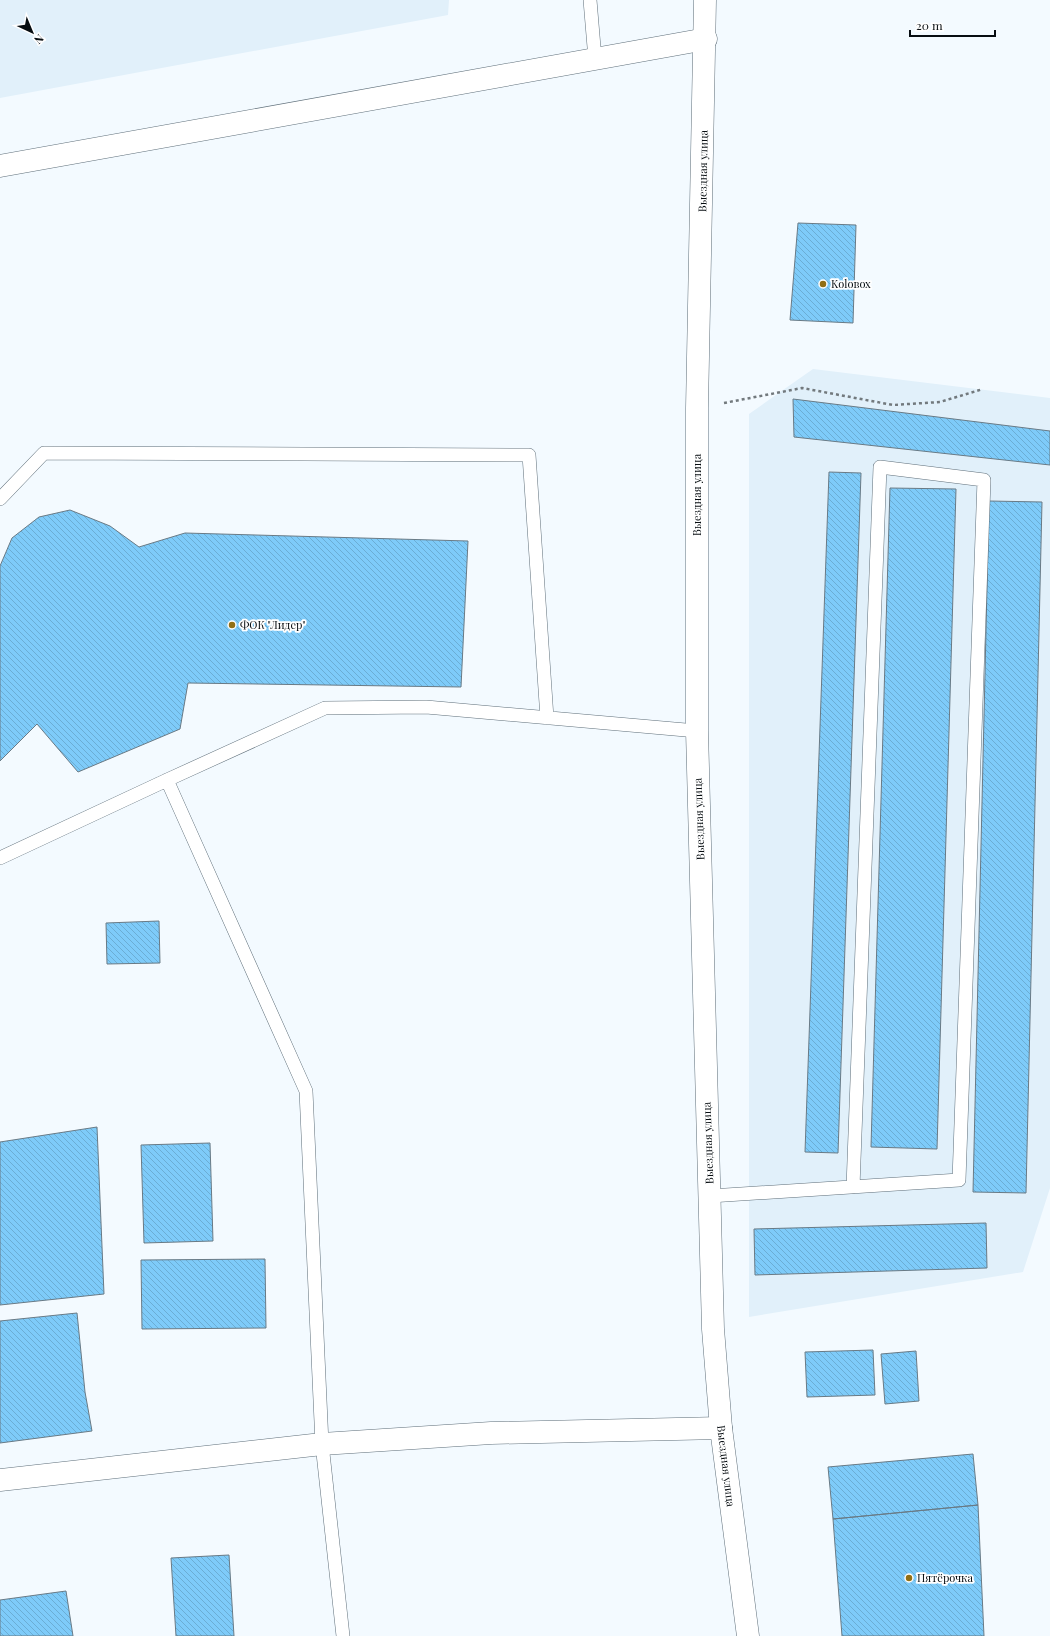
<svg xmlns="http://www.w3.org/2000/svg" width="1050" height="1636" font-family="'Playfair Display',serif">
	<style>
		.built { fill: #e1f0fa }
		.building { fill: url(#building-back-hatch); stroke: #697a85 }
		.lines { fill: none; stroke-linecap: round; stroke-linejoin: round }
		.service-casing { stroke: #5f6f7a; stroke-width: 14 }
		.minor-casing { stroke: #5f6f7a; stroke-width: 23 }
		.tertiary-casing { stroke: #5f6f7a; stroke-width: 23 }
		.path { stroke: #72797d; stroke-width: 2.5; stroke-dasharray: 3 3; stroke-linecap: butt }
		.service { stroke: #fff; stroke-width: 13 }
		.minor { stroke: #fff; stroke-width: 22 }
		.tertiary { stroke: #fff; stroke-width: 22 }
		.poi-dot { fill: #926f15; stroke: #fff; stroke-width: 1.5 }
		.labels { text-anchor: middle; stroke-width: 3.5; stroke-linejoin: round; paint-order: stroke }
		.street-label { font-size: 11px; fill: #070d11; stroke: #fff }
		.poi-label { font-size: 11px; fill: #070d11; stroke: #fff; text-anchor: start }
	</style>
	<defs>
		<pattern id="building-back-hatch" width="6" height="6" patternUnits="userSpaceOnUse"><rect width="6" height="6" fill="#7ecbf9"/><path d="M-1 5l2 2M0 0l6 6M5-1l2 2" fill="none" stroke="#6badd4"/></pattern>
	</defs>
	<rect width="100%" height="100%" fill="#f3faff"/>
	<path class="built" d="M0 0H449L448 15 0 98Z
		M813 369 1050 398V1188L1023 1272 749 1317V414Z"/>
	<path class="building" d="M798 223 856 225 853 323 790 320Z
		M793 399 1050 431V465L794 437Z
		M829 472 861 473 838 1153 805 1152Z
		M890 488 956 489 937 1149 871 1147Z
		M989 501 1042 502 1026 1193 973 1192Z
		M70 510 110 526 139 547 185 533 468 541 461 687 188 683 180 729 78 772 37 724 0 761V566L12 538 39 517Z
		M159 921 160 963 107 964 106 923Z
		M97 1127 104 1294 0 1305V1142Z
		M210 1143 213 1241 144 1243 141 1145Z
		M986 1223 987 1268 755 1275 754 1229Z
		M265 1259 266 1328 142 1329 141 1260Z
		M77 1313 85 1392 92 1431 0 1443V1321Z
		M873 1350 875 1395 807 1397 805 1352Z
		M916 1351 919 1401 885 1404 881 1354Z
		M973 1454 978 1505 833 1519 828 1467Z
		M978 1505 984 1636H842L833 1519Z
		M229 1555 234 1636H176L171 1558Z
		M66 1591 73 1636H0V1600Z"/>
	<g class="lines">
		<g class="service-casing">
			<path id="service" d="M590 0 595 59
				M0 499 44 453 529 455 547 718
				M167 780 306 1091 322 1444 343 1636
				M0 858 167 780 325 708 426 707 697 731
				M710 1196 959 1180 984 480 880 467 853 1187"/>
		</g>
		<g class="minor-casing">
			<path id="minor" d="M0 166 706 39
				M0 1480 322 1444 491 1433 721 1428"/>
		</g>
		<g class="tertiary-casing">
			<path id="tertiary" d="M705 0 697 408V731L713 1329 721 1428 748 1636"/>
		</g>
		<path class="path" d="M724 403 802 388 893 405 940 402 983 389"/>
		<use href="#service" class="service"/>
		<use href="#minor" class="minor"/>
		<use href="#tertiary" class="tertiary"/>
	</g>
	<g class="poi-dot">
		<circle cx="823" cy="284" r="4"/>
		<circle cx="232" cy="625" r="4"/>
		<circle cx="909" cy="1578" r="4"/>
	</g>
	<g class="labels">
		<g class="street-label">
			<text transform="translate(703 171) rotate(-89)" y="4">Выездная улица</text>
			<text transform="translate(697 495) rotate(-90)" y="4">Выездная улица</text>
			<text transform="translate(699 819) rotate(-92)" y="4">Выездная улица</text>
			<text transform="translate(708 1143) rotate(-92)" y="4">Выездная улица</text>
			<text transform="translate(726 1466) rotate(83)" y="4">Выездная улица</text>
		</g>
		<g class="poi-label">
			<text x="831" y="288">Kоlовох</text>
			<text x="240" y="629">ФОК "Лидер"</text>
			<text x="917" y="1582">Пятёрочка</text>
		</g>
	</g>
	<g transform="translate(32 32) rotate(136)" stroke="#ffffff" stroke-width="3" paint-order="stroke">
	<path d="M0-3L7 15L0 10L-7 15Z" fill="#070d11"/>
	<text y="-6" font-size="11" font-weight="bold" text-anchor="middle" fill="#070d11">N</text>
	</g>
	<path d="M910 30v6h85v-6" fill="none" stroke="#070d11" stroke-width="2"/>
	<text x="916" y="30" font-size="12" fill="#070d11" stroke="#ffffff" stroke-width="3" paint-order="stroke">20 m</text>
</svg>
